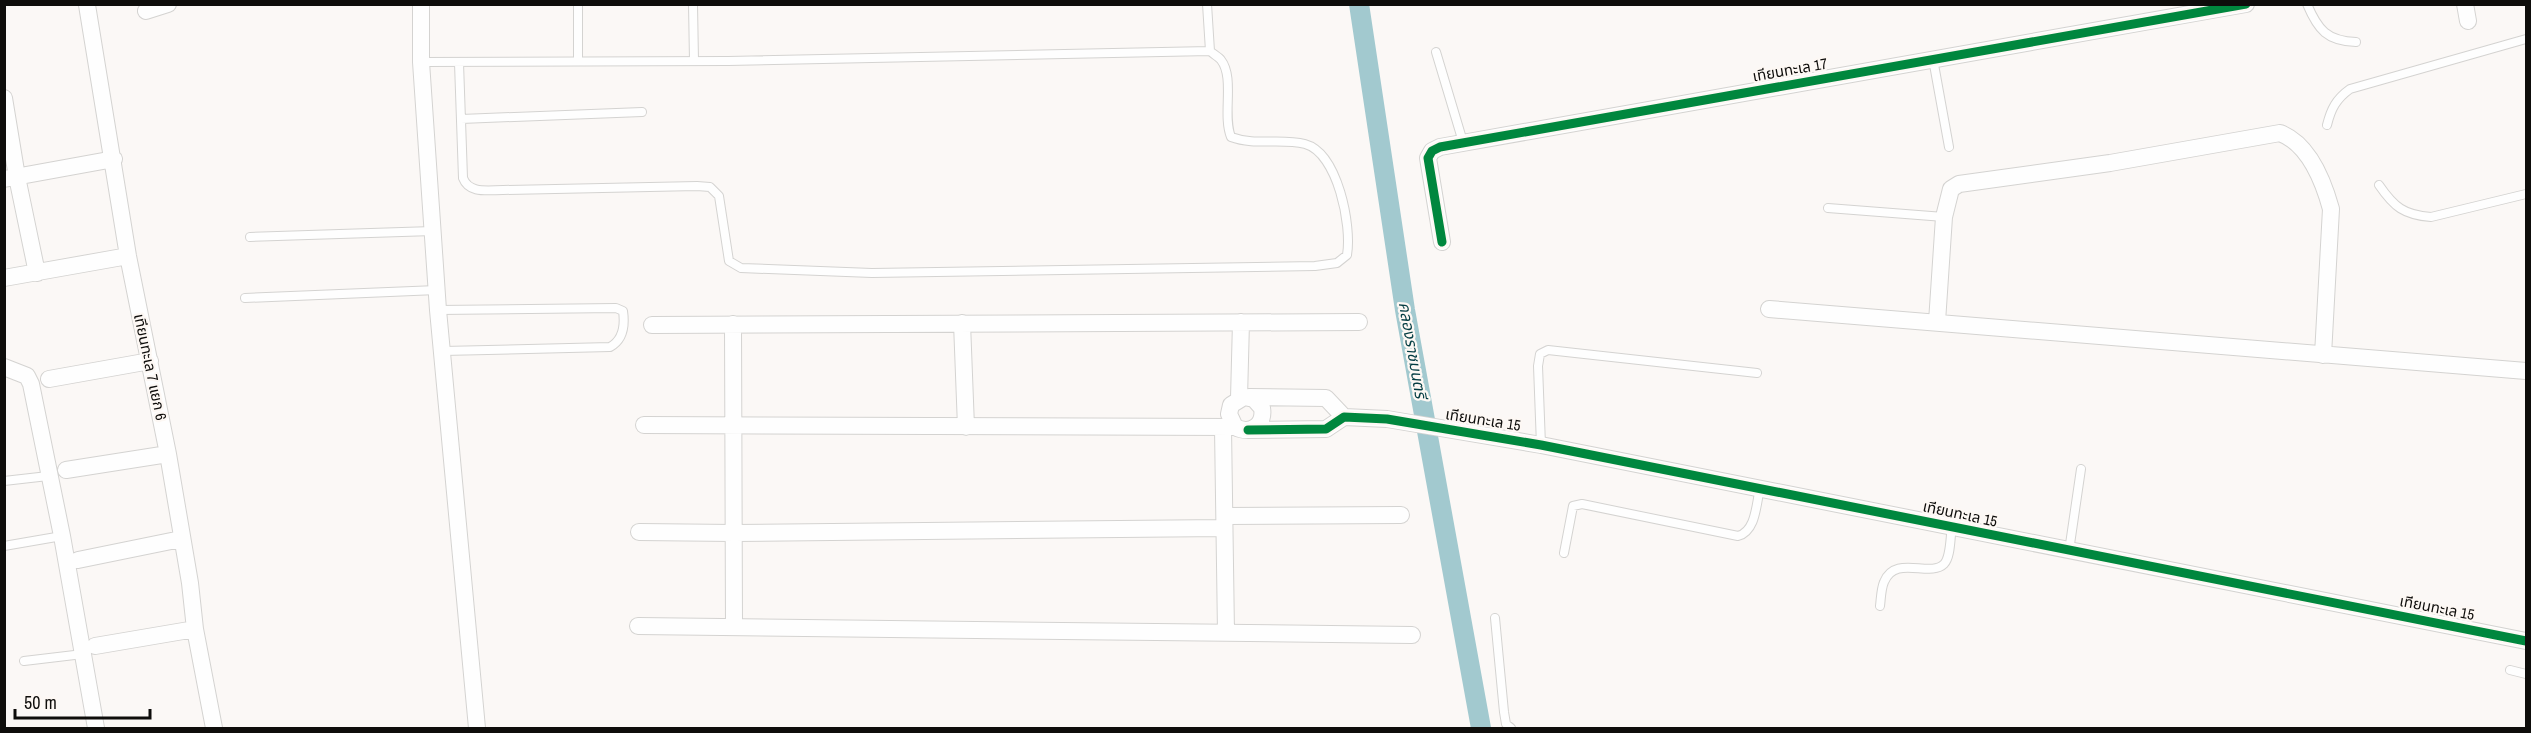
<svg xmlns="http://www.w3.org/2000/svg" width="2531" height="733" font-family="'Archivo Narrow','Noto Sans Thai',sans-serif">
	<style>
		.lines { fill: none; stroke-linecap: round; stroke-linejoin: round }
		.canal { stroke: #a2c9cf; stroke-width: 20 }
		.lane-casing { stroke: #d4d3d1; stroke-width: 10 }
		.street-casing { stroke: #d4d3d1; stroke-width: 18 }
		.lane { stroke: #fefefe; stroke-width: 8 }
		.street { stroke: #fefefe; stroke-width: 16 }
		.cycleway-casing { stroke: #fdf8f4; stroke-width: 13 }
		.cycleway { stroke: #00873e; stroke-width: 9 }
		.labels { text-anchor: middle; stroke-width: 4.5; stroke-linejoin: round; paint-order: stroke }
		.street-label { font-size: 15px; fill: #0e0d0b; stroke: #fdf8f4 }
		.water-label { font-size: 16px; font-style: italic; fill: #033c42; stroke: #fdf8f4 }
	</style>
	<rect width="100%" height="100%" fill="#fbf8f6"/>
	<g class="lines">
		<path class="canal" d="M1359 4 1405 310 1481 728"/>
		<g class="lane-casing">
			<path id="lane" d="M693 4 694 61
				M2307 4C2318 30 2327 41 2356 42
				M1436 52 1463 142
				M1933 59 1949 147
				M578 60V4
				M421 62 728 61 1210 51 1207 4
				M459 63 463 178C469 194 488 190 503 190L697 186 710 187 719 196 729 261 741 268 872 273 1315 266 1337 263 1347 255C1352 226 1338 153 1305 144 1281 138 1255 146 1231 137 1222 115 1235 78 1221 60 1219 57 1213 54 1210 51
				M461 119 642 112
				M2327 125C2331 109 2336 99 2350 89L2526 39
				M2379 185C2394 207 2404 215 2431 217L2526 194
				M1828 208 1944 217
				M250 237 433 231
				M245 298 437 290
				M438 310 616 308 623 311C625 325 623 340 610 347L443 351
				M1541 445 1538 366 1540 354 1548 350 1757 373
				M4 481 48 476
				M4 546 62 536
				M2069 551 2081 469
				M1564 553 1573 506 1582 504 1738 536C1756 531 1756 505 1760 488
				M1880 606C1881 598 1881 589 1884 582 1895 554 1930 578 1944 564 1951 557 1950 537 1952 527
				M1495 618 1504 712 1506 724 1511 728
				M24 661 83 654
				M2510 670 2526 674"/>
		</g>
		<g class="street-casing">
			<path id="street" d="M421 4V62L438 310 477 728
				M2465 4 2468 21
				M87 5 128 256 168 454 190 583 195 629 214 728
				M146 11 168 4
				M4 98 17 177 37 273
				M4 179 114 159
				M1442 242 1428 158 1432 151 1440 147 2246 4
				M4 278 128 256
				M1769 309 2526 371
				M1937 322 1944 217 1951 189 1959 184 2110 163 2280 133C2309 144 2323 180 2331 209L2323 355
				M962 323 966 427
				M733 324 734 627
				M652 325 1359 322
				M4 367 27 376 31 384 62 536 96 728
				M49 379 150 361
				M1249 397 1326 398 1344 417
				M1239 398 1241 322
				M644 425 1235 427C1251 435 1265 425 1262 408L1254 399 1244 397 1231 405 1229 414 1235 427
				M1223 428 1226 633
				M1248 430 1326 429 1344 417 1387 419 1541 445 2526 641
				M66 470 168 454
				M1225 516 1401 515
				M639 532 734 533 1223 528
				M78 560 181 539
				M638 626 1412 635
				M95 646 195 629"/>
		</g>
		<use href="#lane" class="lane"/>
		<use href="#street" class="street"/>
		<g class="cycleway-casing">
			<path id="cycleway" d="M1442 242 1428 158 1432 151 1440 147 2246 4
				M1248 430 1326 429 1344 417 1387 419 1541 445 2526 641"/>
		</g>
		<use href="#cycleway" class="cycleway"/>
	</g>
	<g class="labels">
		<g class="street-label">
			<text transform="translate(1790 70) rotate(-10)" y="5">เทียนทะเล 17</text>
			<text transform="translate(150 367) rotate(78)" y="5">เทียนทะเล 7 แยก 6</text>
			<text transform="translate(1483 420) rotate(9)" y="5">เทียนทะเล 15</text>
			<text transform="translate(1960 514) rotate(12)" y="5">เทียนทะเล 15</text>
			<text transform="translate(2437 608) rotate(11)" y="5">เทียนทะเล 15</text>
		</g>
		<g class="water-label">
			<text transform="translate(1413 350) rotate(80)" y="6">คลองราชมนตรี</text>
		</g>
	</g>
	<rect width="2531" height="733" fill="none" stroke="#0e0d0b" stroke-width="12"/>
	<path d="M15 709v9h135v-9" fill="none" stroke="#0e0d0b" stroke-width="3"/>
	<text x="24" y="709" font-size="18" fill="#0e0d0b" stroke="#fdf8f4" stroke-width="4.5" paint-order="stroke">50 m</text>
</svg>
